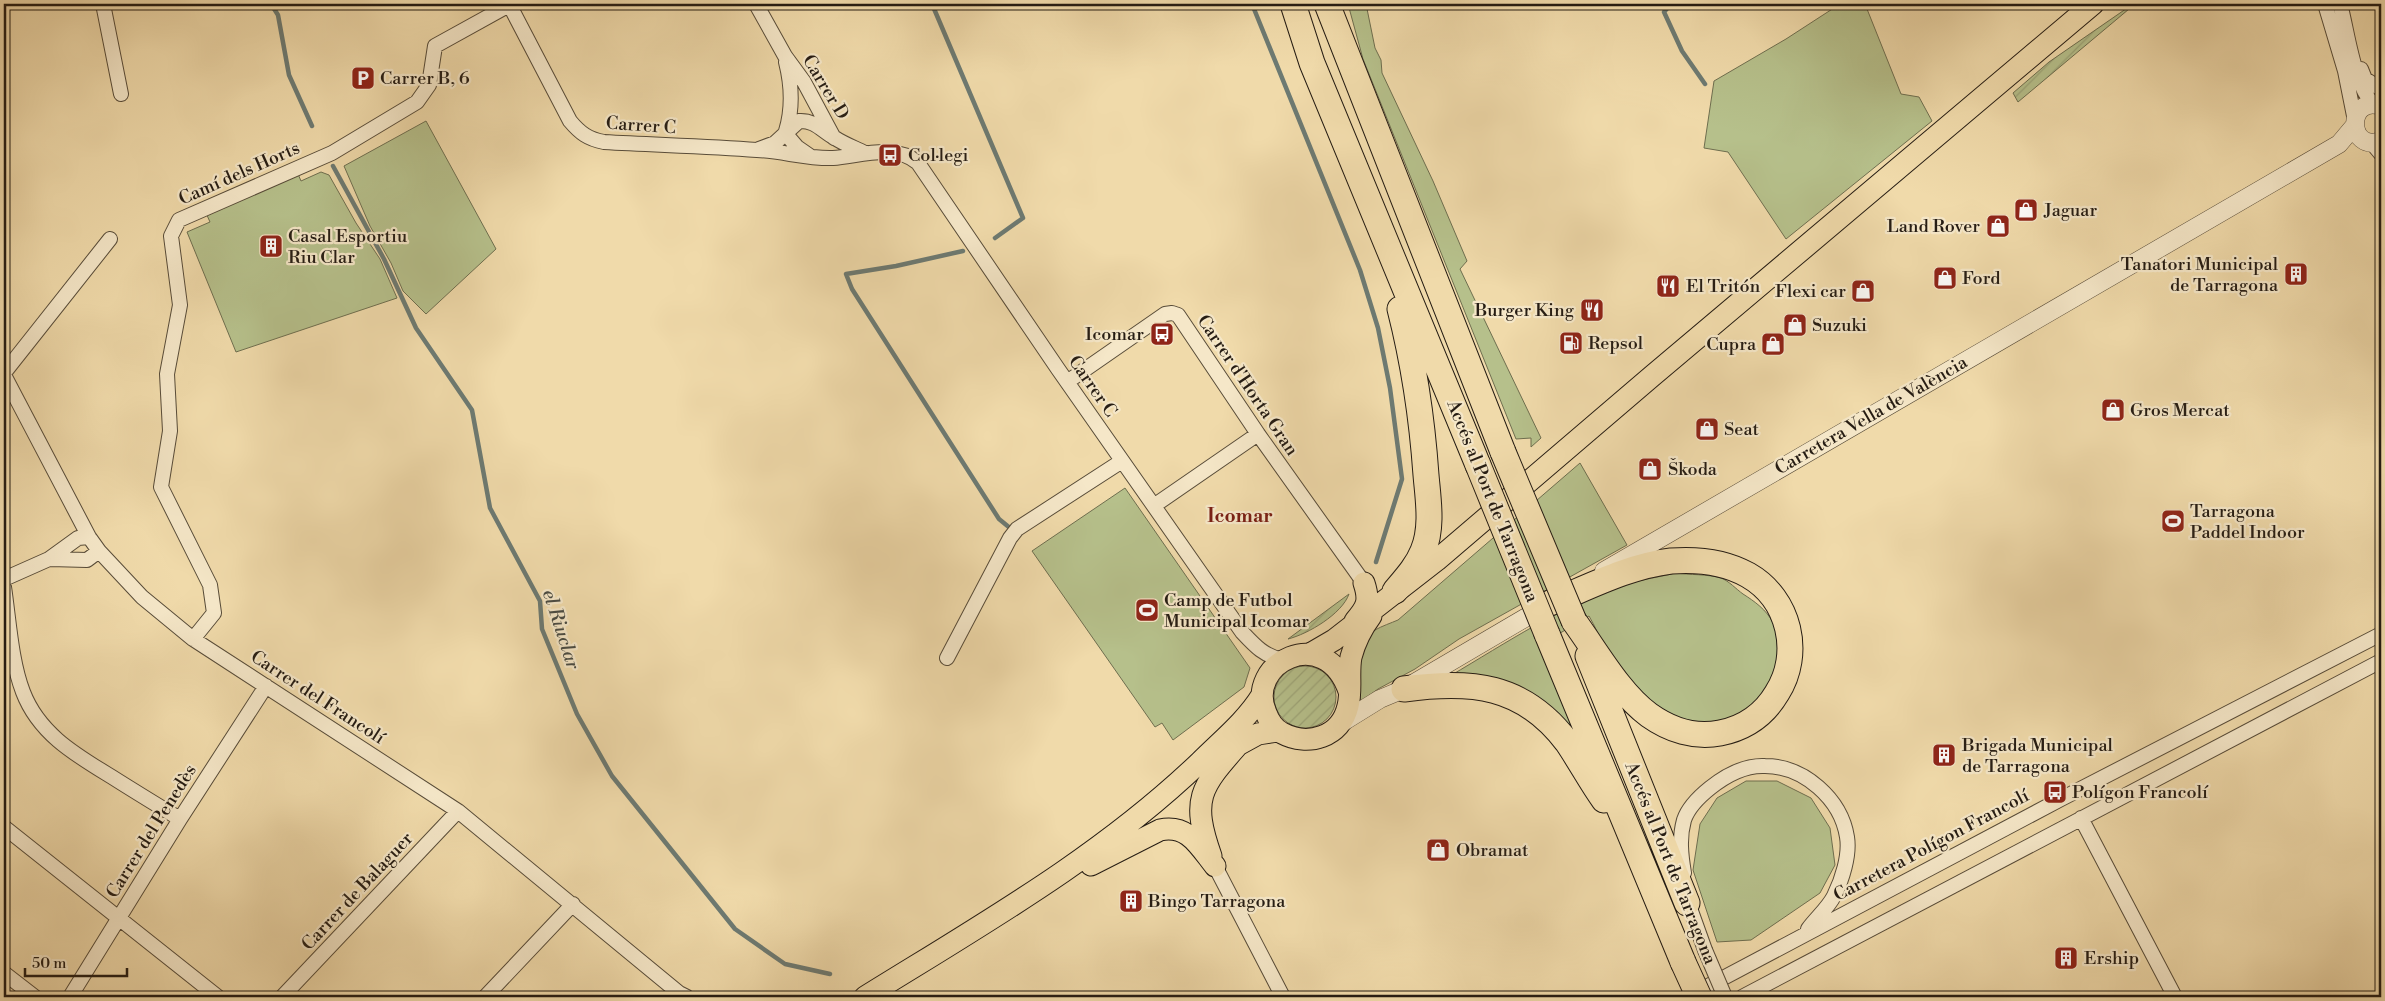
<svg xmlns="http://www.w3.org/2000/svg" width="2385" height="1001" font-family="'Libre Bodoni',serif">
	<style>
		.grass { fill: #b6c08b; stroke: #6e6e4f }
		.garden { fill: url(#garden-furrows); stroke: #6e6e4f }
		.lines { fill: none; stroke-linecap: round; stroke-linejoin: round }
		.stream { stroke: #6d7a72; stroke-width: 4.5 }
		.minor-casing { stroke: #584c39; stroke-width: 16 }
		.tertiary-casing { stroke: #584c39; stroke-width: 19 }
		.primary-casing { stroke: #251c13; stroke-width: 23 }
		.motorway-casing { stroke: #251c13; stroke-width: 27 }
		.minor { stroke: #f5e7c8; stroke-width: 14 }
		.tertiary { stroke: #f5e7c8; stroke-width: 18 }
		.primary { stroke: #f0daaa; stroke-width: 21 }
		.motorway { stroke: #f0daaa; stroke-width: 25 }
		.minor-bridge-casing { stroke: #584c39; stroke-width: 16; stroke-linecap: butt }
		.motorway-bridge-casing { stroke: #251c13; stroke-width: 27; stroke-linecap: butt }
		.minor-bridge { stroke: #f5e7c8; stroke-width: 14 }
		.motorway-bridge { stroke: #f0daaa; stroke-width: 25 }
		.labels { text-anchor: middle; stroke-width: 4.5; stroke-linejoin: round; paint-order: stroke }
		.poi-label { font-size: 18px; fill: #251c13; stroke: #f5e7c8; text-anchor: start }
		.street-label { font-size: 18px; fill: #251c13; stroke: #f5e7c8 }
		.neighbourhood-label { font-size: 19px; font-weight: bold; fill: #7a1f14; stroke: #f5e7c8 }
		.water-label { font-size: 19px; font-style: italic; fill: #494b43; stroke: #f5e7c8 }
	</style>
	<defs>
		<pattern id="garden-furrows" width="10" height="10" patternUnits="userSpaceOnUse" patternTransform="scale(1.25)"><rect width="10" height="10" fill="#b6c08b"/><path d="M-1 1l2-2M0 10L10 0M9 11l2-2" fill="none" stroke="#9ca477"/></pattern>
	</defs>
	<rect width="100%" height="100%" fill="#f0daaa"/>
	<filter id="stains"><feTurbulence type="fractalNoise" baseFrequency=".004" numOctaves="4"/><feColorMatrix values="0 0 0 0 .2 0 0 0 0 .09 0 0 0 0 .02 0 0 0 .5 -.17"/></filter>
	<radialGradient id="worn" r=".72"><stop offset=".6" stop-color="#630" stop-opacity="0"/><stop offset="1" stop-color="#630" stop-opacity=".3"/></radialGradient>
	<path class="grass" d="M1348 4H1366L1375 48 1381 60 1382 73 1433 181 1467 261 1460 269 1541 438 1531 447V438L1516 439 1363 59Z
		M1840 4H1865L1901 94 1919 97 1932 121 1786 239 1728 152 1704 148 1714 81 1786 39Z
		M426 121 496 249 426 314 403 291 391 263 370 226 344 166Z
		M321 172 329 175 356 223 380 259 397 298 236 352 187 232 210 222 206 213 298 174 301 181Z
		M1580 463 1627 545 1459 639 1415 669 1378 689 1360 702C1361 681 1354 644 1375 630 1382 626 1391 623 1398 620Z
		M1125 488 1250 668 1244 687 1173 740 1162 723 1155 727 1032 551Z
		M1676 573C1689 575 1708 574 1721 578 1729 581 1736 589 1743 594 1754 601 1767 610 1773 623 1781 641 1778 665 1770 682 1736 747 1666 729 1625 682 1609 664 1601 636 1589 616L1540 645 1579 741 1450 676C1506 643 1564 604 1627 584 1643 579 1660 577 1676 573Z
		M1746 781H1777L1811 798 1830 828 1835 865 1820 893 1751 940 1717 942 1693 870 1700 824 1717 798Z"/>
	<path class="garden" d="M2133 4H2135L2018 102 2013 93 2049 62Z
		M1349 594C1342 614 1308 634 1288 639Z
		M1274 697a31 31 0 1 1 62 0a31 31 0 1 1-62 0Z"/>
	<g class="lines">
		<path class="stream" d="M271 4 278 15 289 75 312 126
			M932 4 1023 218 995 238
			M1252 4 1360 270 1378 328 1390 388 1402 479 1376 562
			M1671 4 1664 12 1682 51 1705 84
			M333 166 384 259 416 328 472 410 490 508 540 601 542 629 577 714 612 776 735 929 785 964 830 974
			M963 251 896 266 846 274 852 289 999 519 1010 528"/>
		<g class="minor-casing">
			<path id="minor" d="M103 4 121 94
				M509 4 570 121C580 133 588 139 604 142 655 145 706 146 757 150 782 151 808 159 833 158 860 156 895 143 918 163L1058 369 1242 632C1255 646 1264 656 1283 660
				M756 4 785 56 804 82 834 138
				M2325 4 2345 71 2355 121
				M2340 4C2348 33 2353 84 2374 105
				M2361 69 2365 79 2381 89
				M786 131C793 108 792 86 786 62
				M785 133 797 147 810 156
				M2371 142 2381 154
				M759 149 775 143 799 121C815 120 822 131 835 138 844 144 855 148 865 153
				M4 373 110 239
				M4 375 89 537 99 551 142 597 193 639 458 811 679 993 687 997
				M1067 382 1165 314 1172 313 1178 315 1258 434 1364 583
				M1155 505 1258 434
				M50 559 87 560 99 551
				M4 579 49 559 78 538 89 537
				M4 587C9 620 11 661 23 692 39 734 76 755 112 777 134 791 157 805 180 819
				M193 639 214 613 210 585 161 487 170 431 167 374 180 305 171 236 179 220 332 153 417 102 429 85 435 46 511 4
				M947 658 1010 538 1017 529 1122 461
				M2081 818 2175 997
				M4 827 218 997
				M1215 866 1283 997
				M1684 873C1681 855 1679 838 1684 820 1688 808 1700 796 1710 788 1725 776 1745 765 1765 766 1804 766 1841 799 1847 837 1850 855 1842 880 1834 896 1828 908 1816 918 1808 929
				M1686 897 1705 950
				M4 973 35 997
				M1693 994 2061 799 2381 634
				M70 997 180 819 266 686
				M282 997 458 811
				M485 997 573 904
				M1742 997 2381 661"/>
		</g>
		<g class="tertiary-casing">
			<path id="tertiary" d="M2381 106C2346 95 2347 153 2381 141
				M1604 571 2339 144 2355 125
				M1338 725 1380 699 1404 689 1547 605"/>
		</g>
		<g class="primary-casing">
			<path id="primary" d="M1355 621C1367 607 1370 601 1364 583
				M1310 654 1334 640 1437 560 1651 377 2093 4
				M1349 691C1325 622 1244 663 1266 713 1269 721 1274 729 1282 733 1308 747 1341 737 1348 706 1352 690 1348 673 1351 657 1355 642 1362 628 1371 616
				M1227 751 1258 734 1278 731
				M1211 856C1191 799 1200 788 1238 745
				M1091 865 1160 830C1188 824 1199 846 1215 866
				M865 997C981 925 1101 857 1200 762 1222 740 1246 721 1262 695"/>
		</g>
		<g class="motorway-casing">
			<path id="motorway" d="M1293 4 1312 63 1478 465
				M1327 4 1503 452
				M1395 591C1406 578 1417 566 1423 551 1433 527 1428 499 1426 475 1422 418 1414 364 1400 309
				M1550 603C1589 587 1629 566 1671 561 1698 559 1725 562 1748 575 1790 599 1802 654 1777 693 1764 715 1745 728 1720 733 1695 738 1670 730 1649 715 1619 693 1596 651 1574 621
				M1547 634 1683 962
				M1588 656 1687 903
				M1404 689C1471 680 1523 684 1567 742 1580 761 1591 782 1604 800"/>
		</g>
		<use href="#minor" class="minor"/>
		<use href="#tertiary" class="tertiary"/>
		<use href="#primary" class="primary"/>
		<use href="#motorway" class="motorway"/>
		<g class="minor-bridge-casing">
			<path id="minor-bridge" d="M1705 950 1725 997"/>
		</g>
		<g class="motorway-bridge-casing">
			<path id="motorway-bridge" d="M1503 452 1574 621
				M1478 465 1547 634
				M1683 962 1699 997"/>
		</g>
		<use href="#minor-bridge" class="minor-bridge"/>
		<use href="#motorway-bridge" class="motorway-bridge"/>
	</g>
	<defs>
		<g id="parking-square" transform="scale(1.25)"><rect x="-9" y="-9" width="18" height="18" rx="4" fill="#8f2418" stroke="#f5e7c8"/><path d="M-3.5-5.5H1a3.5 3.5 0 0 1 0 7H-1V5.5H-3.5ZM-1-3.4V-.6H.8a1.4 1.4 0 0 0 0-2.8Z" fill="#fff"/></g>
		<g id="bus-square" transform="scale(1.25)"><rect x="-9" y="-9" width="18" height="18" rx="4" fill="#8f2418" stroke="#f5e7c8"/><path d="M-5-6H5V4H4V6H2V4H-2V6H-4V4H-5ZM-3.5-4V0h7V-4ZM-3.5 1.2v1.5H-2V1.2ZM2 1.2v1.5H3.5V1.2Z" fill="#fff"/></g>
		<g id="shop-square" transform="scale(1.25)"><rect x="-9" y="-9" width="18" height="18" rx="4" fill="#8f2418" stroke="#f5e7c8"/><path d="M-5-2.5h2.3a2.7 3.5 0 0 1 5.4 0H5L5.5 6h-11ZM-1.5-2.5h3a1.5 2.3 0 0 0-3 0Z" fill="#fff"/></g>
		<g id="building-square" transform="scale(1.25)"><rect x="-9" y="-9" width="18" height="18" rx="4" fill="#8f2418" stroke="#f5e7c8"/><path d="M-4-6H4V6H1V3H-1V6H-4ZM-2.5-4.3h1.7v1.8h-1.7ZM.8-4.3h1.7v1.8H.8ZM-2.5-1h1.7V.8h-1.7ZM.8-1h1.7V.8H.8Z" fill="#fff"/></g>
		<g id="restaurant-square" transform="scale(1.25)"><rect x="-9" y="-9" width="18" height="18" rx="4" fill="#8f2418" stroke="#f5e7c8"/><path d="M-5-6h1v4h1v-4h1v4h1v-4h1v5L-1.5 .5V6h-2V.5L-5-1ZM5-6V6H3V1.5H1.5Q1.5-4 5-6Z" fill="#fff"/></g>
		<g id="fuel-square" transform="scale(1.25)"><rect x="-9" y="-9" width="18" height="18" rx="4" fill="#8f2418" stroke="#f5e7c8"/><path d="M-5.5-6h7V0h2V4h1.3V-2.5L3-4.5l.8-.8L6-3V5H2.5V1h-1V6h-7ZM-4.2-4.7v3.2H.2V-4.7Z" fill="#fff"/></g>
		<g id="stadium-square" transform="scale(1.25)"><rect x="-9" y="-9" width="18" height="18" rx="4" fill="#8f2418" stroke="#f5e7c8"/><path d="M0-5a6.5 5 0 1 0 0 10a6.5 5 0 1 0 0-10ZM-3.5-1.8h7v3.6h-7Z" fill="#fff"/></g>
	</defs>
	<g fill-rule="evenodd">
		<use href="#parking-square" x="363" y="78"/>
		<use href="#bus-square" x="890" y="155"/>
		<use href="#shop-square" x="2026" y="210"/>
		<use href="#shop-square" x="1998" y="226"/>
		<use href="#building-square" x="271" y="246"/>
		<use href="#building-square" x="2296" y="274"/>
		<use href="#shop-square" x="1945" y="278"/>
		<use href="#restaurant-square" x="1668" y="286"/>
		<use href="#shop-square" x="1863" y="291"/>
		<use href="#restaurant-square" x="1592" y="310"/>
		<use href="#shop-square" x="1795" y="325"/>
		<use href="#bus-square" x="1162" y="334"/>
		<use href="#fuel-square" x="1571" y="343"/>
		<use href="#shop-square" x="1773" y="344"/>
		<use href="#shop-square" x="2113" y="410"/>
		<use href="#shop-square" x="1707" y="429"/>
		<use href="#shop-square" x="1650" y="469"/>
		<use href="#stadium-square" x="2173" y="521"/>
		<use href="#stadium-square" x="1147" y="610"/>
		<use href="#building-square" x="1944" y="755"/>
		<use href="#bus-square" x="2055" y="792"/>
		<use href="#shop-square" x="1438" y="850"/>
		<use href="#building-square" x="1131" y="901"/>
		<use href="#building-square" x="2066" y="958"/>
	</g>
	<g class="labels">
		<g class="poi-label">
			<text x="380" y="84">Carrer B, 6</text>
			<text x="908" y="161">Col·legi</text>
			<text x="2044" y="216">Jaguar</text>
			<text x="1980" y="232" text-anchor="end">Land Rover</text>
			<text x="288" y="242">Casal Esportiu<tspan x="288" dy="21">Riu Clar</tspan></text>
			<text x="2278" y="270" text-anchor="end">Tanatori Municipal<tspan x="2278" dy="21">de Tarragona</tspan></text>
			<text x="1962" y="284">Ford</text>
			<text x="1686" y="292">El Tritón</text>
			<text x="1846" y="297" text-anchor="end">Flexi car</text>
			<text x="1574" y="316" text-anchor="end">Burger King</text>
			<text x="1812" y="331">Suzuki</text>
			<text x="1144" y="340" text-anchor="end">Icomar</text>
			<text x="1588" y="349">Repsol</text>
			<text x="1756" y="350" text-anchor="end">Cupra</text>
			<text x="2130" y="416">Gros Mercat</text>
			<text x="1724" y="435">Seat</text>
			<text x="1668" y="475">Škoda</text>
			<text x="2190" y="517">Tarragona<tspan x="2190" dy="21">Paddel Indoor</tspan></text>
			<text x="1164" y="606">Camp de Futbol<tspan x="1164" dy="21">Municipal Icomar</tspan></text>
			<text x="1962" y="751">Brigada Municipal<tspan x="1962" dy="21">de Tarragona</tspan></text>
			<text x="2072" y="798">Polígon Francolí</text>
			<text x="1456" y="856">Obramat</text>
			<text x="1148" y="907">Bingo Tarragona</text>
			<text x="2084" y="964">Ership</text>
		</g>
		<g class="street-label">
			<text transform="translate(826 87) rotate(59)" y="6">Carrer D</text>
			<text transform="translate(641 125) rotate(4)" y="6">Carrer C</text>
			<text transform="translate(239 173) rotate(-24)" y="6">Camí dels Horts</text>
			<text transform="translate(1248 385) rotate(56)" y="6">Carrer d'Horta Gran</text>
			<text transform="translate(1093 386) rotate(55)" y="6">Carrer C</text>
			<text transform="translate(1871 415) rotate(-30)" y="6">Carretera Vella de València</text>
			<text transform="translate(1493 501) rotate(68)" y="6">Accés al Port de Tarragona</text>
			<text transform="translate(318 697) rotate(33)" y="6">Carrer del Francolí</text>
			<text transform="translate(151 831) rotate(-58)" y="6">Carrer del Penedès</text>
			<text transform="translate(1931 845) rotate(-28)" y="6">Carretera Polígon Francolí</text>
			<text transform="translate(1671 863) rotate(68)" y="6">Accés al Port de Tarragona</text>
			<text transform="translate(357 891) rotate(-47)" y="6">Carrer de Balaguer</text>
		</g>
		<g class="neighbourhood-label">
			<text x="1240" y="522">Icomar</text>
		</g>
		<g class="water-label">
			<text transform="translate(562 629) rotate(72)" y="7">el Riuclar</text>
		</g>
	</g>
	<rect width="2385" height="1001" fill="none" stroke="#f0daaa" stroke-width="20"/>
	<rect x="5" y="5" width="2375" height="991" fill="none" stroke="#251c13" stroke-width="2.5"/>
	<rect x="10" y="10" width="2365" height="981" fill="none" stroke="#251c13"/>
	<path d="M25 968v8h102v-8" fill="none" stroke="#251c13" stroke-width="2.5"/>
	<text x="32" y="968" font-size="15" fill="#251c13" stroke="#f5e7c8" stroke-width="4" paint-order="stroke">50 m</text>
	<rect width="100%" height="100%" filter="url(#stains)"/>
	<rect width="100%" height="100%" fill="url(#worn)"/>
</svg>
